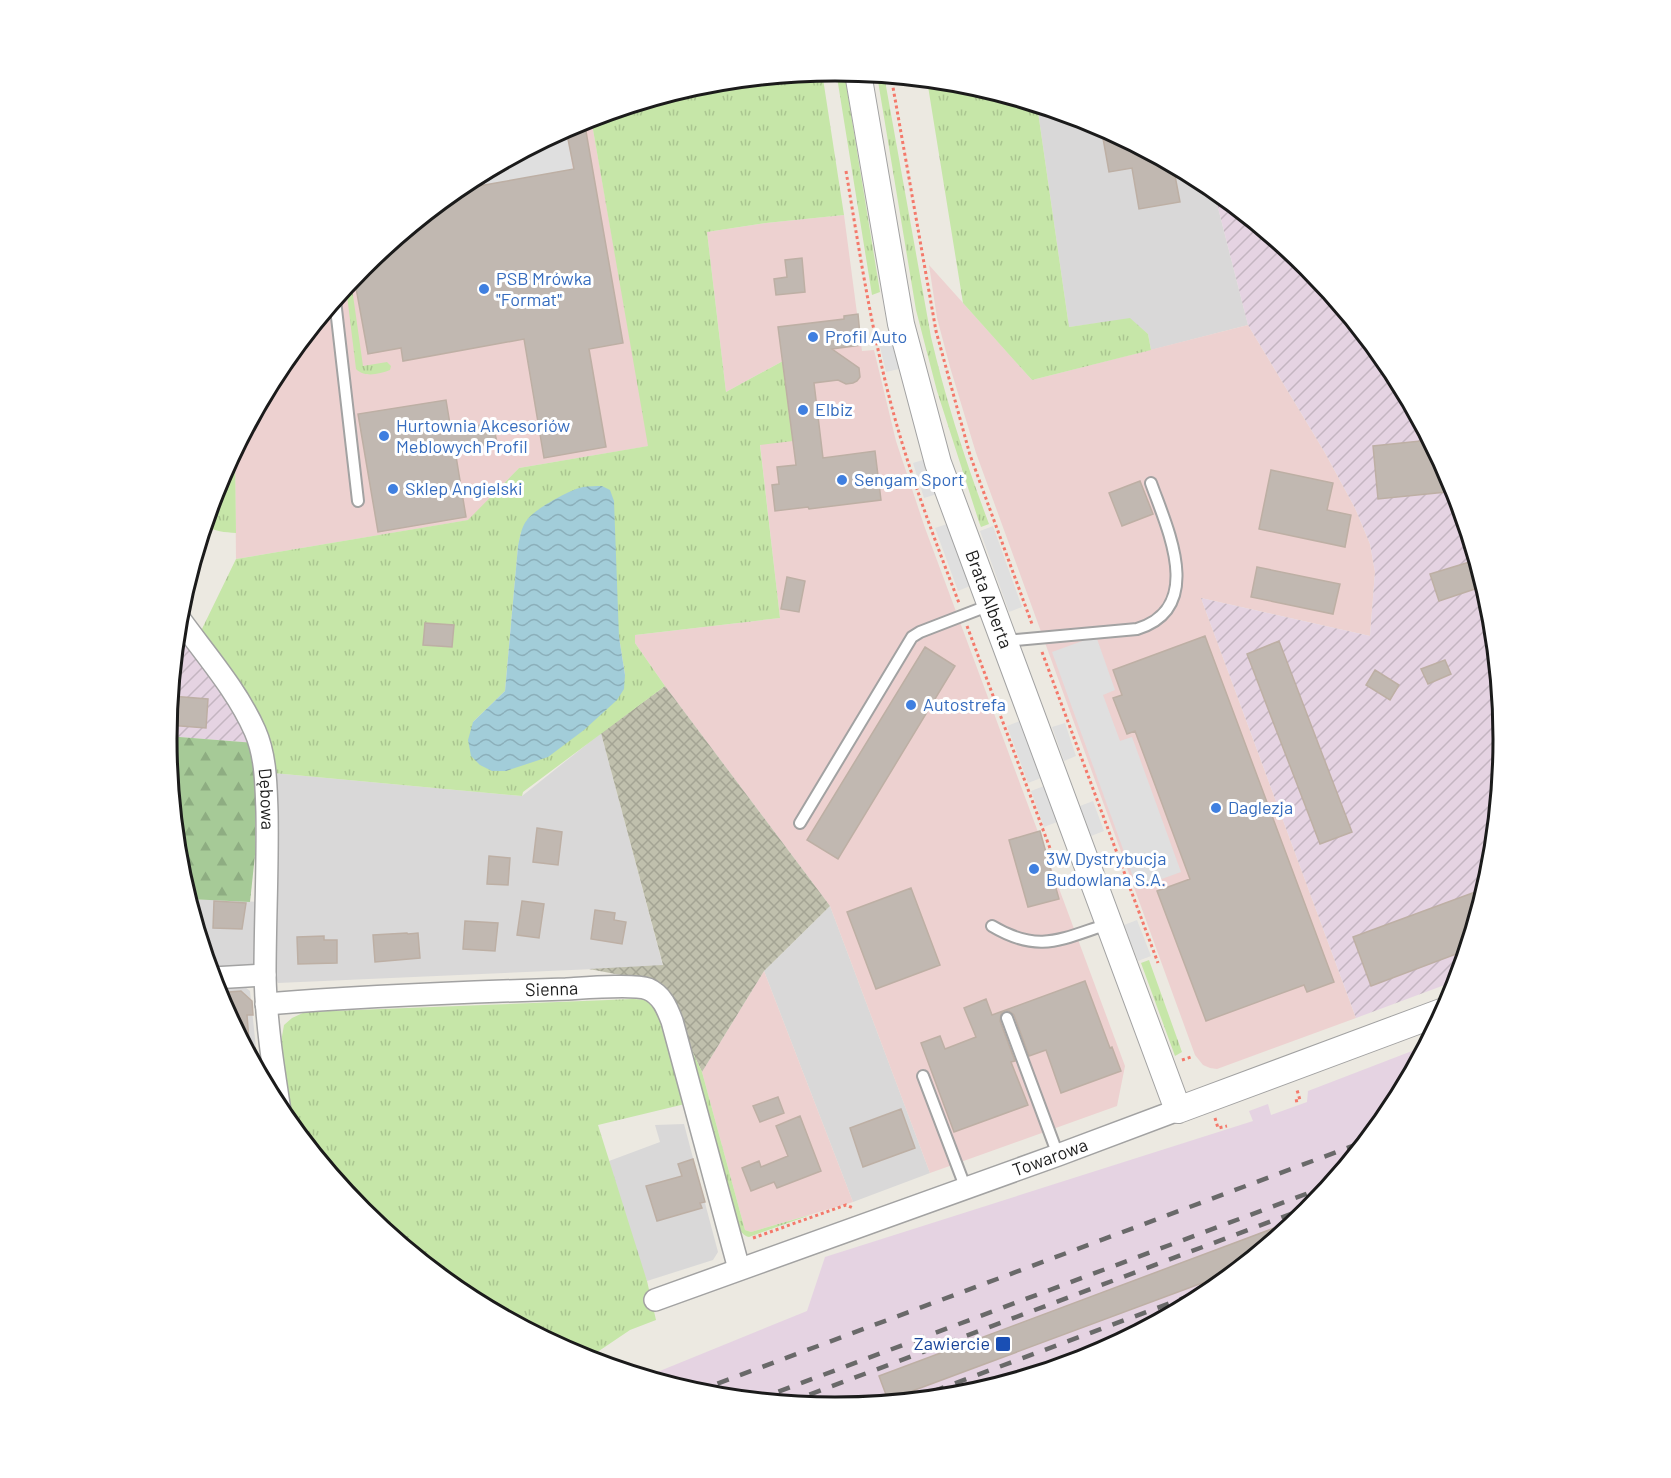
<svg xmlns="http://www.w3.org/2000/svg" width="1671" height="1478" font-family="Barlow,sans-serif">
	<style>
		.residential { fill: #d9d8d8 }
		.commercial { fill: #edd1d0 }
		.industrial { fill: url(#industrial-furrows) }
		.railway { fill: #e5d3e2 }
		.construction { fill: url(#construction-cross-hatch) }
		.grass { fill: url(#grass-tufts); fill-rule: evenodd }
		.forest { fill: url(#forest-firs) }
		.parking { fill: #dfdfdf }
		.water { fill: url(#water-waves) }
		.building { fill: #c1b8b1; stroke: #bdafa4; stroke-width: 1.5 }
		.lines { fill: none; stroke-linecap: round; stroke-linejoin: round }
		.service-casing { stroke: #a2a2a2; stroke-width: 14 }
		.minor-casing { stroke: #a2a2a2; stroke-width: 24 }
		.tertiary-casing { stroke: #a2a2a2; stroke-width: 28 }
		.path { stroke: #f4796b; stroke-width: 3; stroke-dasharray: 3 3; stroke-linecap: butt }
		.service { stroke: #fff; stroke-width: 10 }
		.minor { stroke: #fff; stroke-width: 21 }
		.tertiary { stroke: #fff; stroke-width: 26 }
		.rail { stroke: #696969; stroke-width: 4.5; stroke-dasharray: 12 12; stroke-linecap: butt }
		.shop-dot { fill: #3f7fe0; stroke: #fff; stroke-width: 2 }
		.transit-dot { fill: #1a4fb4; stroke: #fff; stroke-width: 2 }
		.labels { text-anchor: middle; stroke-width: 6; stroke-linejoin: round; paint-order: stroke }
		.shop-label { font-size: 18px; fill: #366cbe; stroke: #fff; text-anchor: start }
		.street-label { font-size: 18px; fill: #1b1b1b; stroke: #fff }
		.transit-label { font-size: 18px; fill: #164399; stroke: #fff; text-anchor: end }
		.rim { fill: none; stroke: #1b1b1b; stroke-width: 3 }
	</style>
	<defs>
		<pattern id="industrial-furrows" width="10" height="10" patternUnits="userSpaceOnUse" patternTransform="scale(1.5)"><rect width="10" height="10" fill="#e5d3e2"/><path d="M-1 1l2-2M0 10L10 0M9 11l2-2" fill="none" stroke="#c4b5c1"/></pattern>
		<pattern id="construction-cross-hatch" width="8" height="8" patternUnits="userSpaceOnUse" patternTransform="scale(1.5)"><rect width="8" height="8" fill="#c0c0ad"/><path d="M0 0l8 8M0 8l8-8" fill="none" stroke="#a4a494"/></pattern>
		<pattern id="grass-tufts" width="24" height="20" patternUnits="userSpaceOnUse" patternTransform="scale(1.5)"><rect width="24" height="20" fill="#c6e6a8"/><path d="M3 7l-1-3M5 7V3M7 7l1-3M15 17l-1-3M17 17v-4M19 17l1-3" fill="none" stroke="#aac590"/></pattern>
		<pattern id="forest-firs" width="22" height="20" patternUnits="userSpaceOnUse" patternTransform="scale(1.5)"><rect width="22" height="20" fill="#a6ca97"/><path d="M5 1l3.5 6h-7zM16 11l3.5 6h-7z" fill="#8ead82"/></pattern>
		<pattern id="water-waves" width="16" height="10" patternUnits="userSpaceOnUse" patternTransform="scale(1.5)"><rect width="16" height="10" fill="#a2cdd9"/><path d="M0 5q4-4 8 0t8 0" fill="none" stroke="#8bafba"/></pattern>
	</defs>
	<rect width="100%" height="100%" fill="#ece9e1"/>
	<path class="residential" d="M1037 105 1092 122 1207 183 1213 188 1248 325 1151 350 1148 334 1130 319 1069 327Z
		M601 733 663 966 278 983 273 971V773L522 796Z
		M189 899 259 902 254 965 209 967Z
		M830 906 930 1173 853 1202 764 971Z
		M244 986 250 991 256 1048 261 1075 218 995 216 988Z
		M684 1124 718 1252 713 1260 647 1281 601 1164 660 1142 655 1125Z"/>
	<path class="commercial" d="M591 118 649 446 519 468 469 520 236 559 235 452 280 367 363 266 464 183 580 121Z
		M844 215 862 351 874 350 896 441 925 528 1125 1066 1117 1106 930 1173 830 906 665 686 635 643V635L780 618 760 444 783 361 726 392 707 232 766 223Z
		M929 265 1032 380 1248 325 1324 451 1355 508 1370 544 1375 572 1370 636 1201 598 1356 1018 1217 1069 1210 1068 1203 1065 1195 1055 976 453 950 367 937 318Z
		M764 971 853 1202 751 1232 745 1230 702 1072Z"/>
	<path class="industrial" d="M1213 188 1308 267 1392 368 1453 484 1491 609 1504 739 1491 870 1458 980 1356 1018 1201 598 1370 636 1375 572 1370 544 1355 508 1324 451 1248 325Z
		M183 637 255 743 167 736 177 638Z"/>
	<path class="railway" d="M1425 1046 1391 1111 1308 1212 1207 1295 1119 1342 1028 1376 966 1395 835 1407 705 1395 645 1377 807 1311 825 1257 1253 1121 1249 1111 1268 1104 1271 1115 1307 1102 1308 1091Z"/>
	<path class="construction" d="M665 686 830 906 764 971 702 1072 685 1036 647 980 589 969 663 965 601 733Z"/>
	<path class="grass" d="M836 71H844L880 292 872 295Z
		M822 72 844 215 766 223 707 232 726 392 783 361 793 441 760 445 780 618 635 635V643L665 686 523 792 522 796 273 773 200 633 236 559 468 520 519 468 648 446 591 118 705 83ZM521 532 619 637 625 675 473 722 505 691 518 547Z
		M877 75H884L931 337C946 401 966 463 989 524L981 527 979 522 937 391 916 310Z
		M927 80 966 83 1037 105 1069 327 1130 318 1148 334 1151 350 1032 380 963 303Z
		M351 281 363 366 387 362 391 366 390 370C379 374 365 378 356 369L346 287Z
		M235 452 236 533C225 532 214 532 205 525L218 483Z
		M1149 960 1182 1052 1175 1056 1141 963Z
		M633 999 648 1000 658 1010 685 1104 598 1125 647 1281 656 1320 630 1330 587 1359 579 1356 464 1295 363 1211 292 1125 281 1042 284 1025 292 1018 305 1012Z
		M685 1036 702 1072 745 1230 751 1232 813 1214 749 1237C743 1236 741 1230 735 1227Z"/>
	<path class="forest" d="M167 736 255 743V855L250 902 189 899 180 869Z"/>
	<path class="parking" d="M566 129 573 170 456 190 464 183Z
		M890 331 899 369 886 372 877 334Z
		M926 459 937 494 924 498 913 463Z
		M947 524 970 586 958 591 935 528Z
		M993 526 1022 607 1009 612 980 531Z
		M1096 636 1115 690 1103 695 1120 741 1132 737 1181 872 1137 888 1052 652Z
		M1020 721 1041 778 1028 783 1007 726Z
		M1065 723 1076 756 1064 761 1052 727Z
		M1044 786 1057 822 1044 827 1031 791Z
		M1093 801 1104 831 1091 836 1080 806Z
		M1137 920 1151 956 1138 961 1124 925Z"/>
	<path class="water" d="M602 486 610 490 614 501 619 637 625 675 624 689 617 700 584 730 548 757 506 771H492L480 765 471 756 468 740 473 722 505 691 518 546C520 538 521 527 527 520 533 510 571 489 583 487 589 486 596 486 602 486Z"/>
	<path class="building" d="M584 120 623 343 589 349 606 447 544 458 524 339 403 361 401 348 368 354 354 277 363 266 456 190 574 169 566 129Z
		M1101 127 1173 165 1180 202 1139 209 1132 168 1109 172Z
		M802 258 805 292 776 295 774 279 787 277 785 260Z
		M858 314 861 345 832 349 859 368 860 377 857 381 853 383 846 384 838 380 814 383 823 458 875 451 881 500 809 509 808 507 775 511 772 485 779 484 777 467 796 465 778 327 844 319V316Z
		M446 400 451 430 493 423 497 443 455 450 466 517 378 532 358 414Z
		M1430 440 1453 483 1456 491 1378 499 1373 446Z
		M1271 470 1333 483 1327 510 1351 515 1345 547 1259 529Z
		M1140 481 1153 514 1122 526 1109 493Z
		M1476 560 1484 586 1439 601 1430 574Z
		M1257 567 1340 584 1333 614 1251 597Z
		M787 577 805 581 799 612 781 609Z
		M425 623 454 625 452 647 423 645Z
		M1205 636 1334 982 1307 992 1304 985 1206 1021 1157 891 1190 879 1135 731 1127 734 1113 698 1122 695 1113 670Z
		M1279 641 1352 832 1320 844 1247 654Z
		M925 647 955 666 838 859 807 840Z
		M1445 660 1451 674 1428 684 1421 669Z
		M1375 670 1399 685 1390 700 1366 685Z
		M171 696 208 699 206 728 168 725Z
		M537 828 562 832 558 865 533 862Z
		M1040 831 1059 899 1028 907 1009 840Z
		M489 856 510 858 508 885 487 884Z
		M911 888 940 965 876 989 847 912Z
		M1486 888 1467 950 1371 986 1353 937Z
		M214 901 246 903 242 929 213 928Z
		M522 901 544 904 539 938 517 935Z
		M595 910 615 913 614 920 626 922 622 944 591 939Z
		M465 921 498 923 495 951 463 949Z
		M407 933 408 934 418 933 420 958 375 962 373 935Z
		M324 936V940H337V963L298 964 297 937Z
		M1085 981 1110 1048 1112 1047 1121 1071 1061 1093 1046 1050 1029 1056 1014 1015 1009 1011H1005L1001 1014 1000 1021 1015 1061 1011 1062 1028 1105 954 1132 921 1043 940 1036 945 1049 976 1037 964 1008 986 999 992 1015Z
		M241 991 252 1001 253 1015H247L250 1054 217 993Z
		M778 1097 784 1113 760 1122 753 1106Z
		M901 1109 915 1148 863 1167 850 1128Z
		M800 1116 821 1171 777 1188 774 1182 751 1191 742 1168 759 1161 761 1167 788 1156 776 1126Z
		M693 1159 705 1202 700 1203 702 1208 657 1221 646 1186 682 1176 678 1164Z
		M1293 1221 1294 1223 1237 1270 888 1400 879 1376Z"/>
	<g class="lines">
		<g class="service-casing">
			<path id="service" d="M335 300 358 501
				M1004 641 1137 629C1206 608 1167 528 1151 483
				M800 823 912 637 920 632 990 605
				M992 926C1039 954 1061 939 1108 924
				M1007 1018 1058 1155
				M923 1076 966 1189"/>
		</g>
		<g class="minor-casing">
			<g id="minor">
				<path id="s1" d="M179 618C205 654 237 690 255 731 266 756 266 785 267 812 268 866 265 921 265 975 266 1021 273 1066 280 1111"/>
				<path d="M213 978 265 975"/>
				<path id="s2" d="M266 1004C366 996 466 992 566 989 584 988 634 984 648 989 662 995 667 1008 672 1021L739 1269"/>
				<path id="s3" d="M655 1300 1058 1155 1178 1110"/>
			</g>
		</g>
		<g class="tertiary-casing">
			<g id="tertiary">
				<path id="s4" d="M858 73 901 324 938 463 1178 1110 1444 1011"/>
			</g>
		</g>
		<path class="path" d="M891 76 936 331 970 455 1032 624
			M846 171C859 249 871 328 891 404 909 472 934 538 959 603
			M967 626 1051 851
			M1042 652 1158 963
			M1182 1060 1191 1057
			M1295 1101 1300 1100 1297 1090
			M1215 1118 1218 1128 1227 1126
			M753 1238 846 1205 853 1208
			M1260 1248 1268 1245"/>
		<use href="#service" class="service"/>
		<use href="#minor" class="minor"/>
		<use href="#tertiary" class="tertiary"/>
		<path class="rail" d="M695 1392 1366 1141
			M962 1395 1151 1325
			M756 1400 1330 1185
			M910 1400 1219 1285
			M787 1403 1312 1206"/>
	</g>
	<g class="shop-dot">
		<circle cx="484" cy="289" r="6"/>
		<circle cx="813" cy="337" r="6"/>
		<circle cx="803" cy="410" r="6"/>
		<circle cx="384" cy="436" r="6"/>
		<circle cx="842" cy="480" r="6"/>
		<circle cx="393" cy="489" r="6"/>
		<circle cx="911" cy="705" r="6"/>
		<circle cx="1216" cy="808" r="6"/>
		<circle cx="1034" cy="869" r="6"/>
	</g>
	<rect class="transit-dot" x="995" y="1336" width="16" height="16" rx="3"/>
	<g class="labels">
		<g class="shop-label">
			<text x="496" y="285">PSB Mrówka<tspan x="496" dy="21">"Format"</tspan></text>
			<text x="825" y="343">Profil Auto</text>
			<text x="815" y="416">Elbiz</text>
			<text x="396" y="432">Hurtownia Akcesoriów<tspan x="396" dy="21">Meblowych Profil</tspan></text>
			<text x="854" y="486">Sengam Sport</text>
			<text x="405" y="495">Sklep Angielski</text>
			<text x="923" y="711">Autostrefa</text>
			<text x="1228" y="814">Daglezja</text>
			<text x="1046" y="865">3W Dystrybucja<tspan x="1046" dy="21">Budowlana S.A.</tspan></text>
		</g>
		<g class="street-label">
			<text dy="6" stroke="none"><textPath href="#s4" startOffset="544">Brata Alberta</textPath></text>
			<text dy="6" stroke="none"><textPath href="#s1" startOffset="206">Dębowa</textPath></text>
			<text dy="6" stroke="none"><textPath href="#s2" startOffset="286">Sienna</textPath></text>
			<text dy="6" stroke="none"><textPath href="#s3" startOffset="420">Towarowa</textPath></text>
		</g>
		<g class="transit-label">
			<text x="990" y="1350">Zawiercie</text>
		</g>
	</g>
	<path d="M0 0H1671V1478H0ZM177 739a658 658 0 1 1 1316 0a658 658 0 1 1-1316 0Z" fill="#fff" fill-rule="evenodd"/>
	<path class="rim" d="M177 739a658 658 0 1 1 1316 0a658 658 0 1 1-1316 0Z"/>
</svg>
